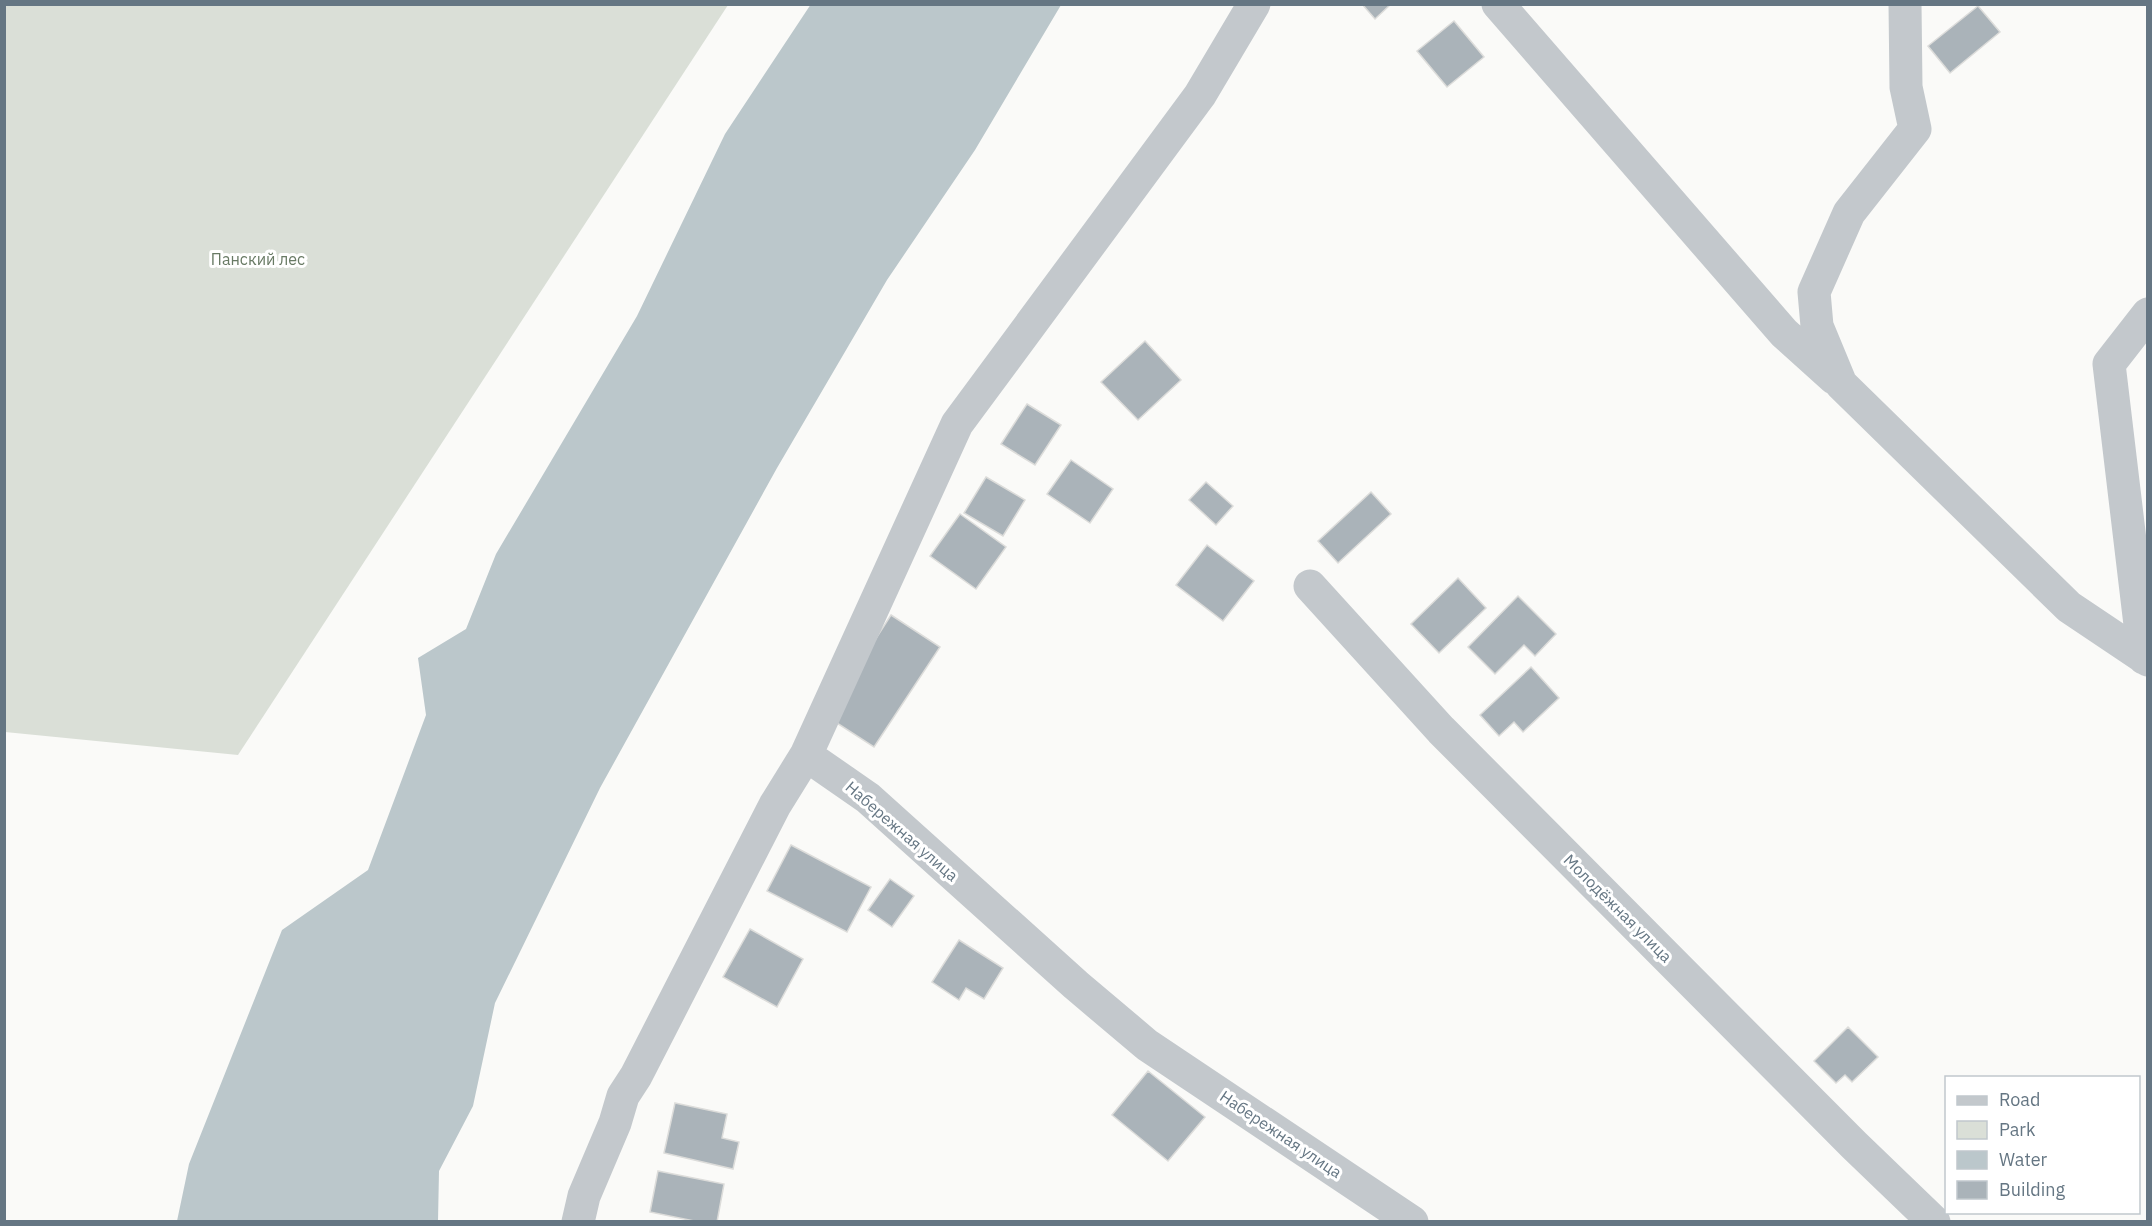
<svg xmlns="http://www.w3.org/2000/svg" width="2152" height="1226" font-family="'IBM Plex Sans',sans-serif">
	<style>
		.green { fill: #dadfd7 }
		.water { fill: #bbc7cb }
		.building { fill: #aab3b9; stroke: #dcdcda; stroke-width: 1.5 }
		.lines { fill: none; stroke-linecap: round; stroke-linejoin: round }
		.minor { stroke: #c3c8cc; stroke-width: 33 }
		.labels { text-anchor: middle; stroke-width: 6; stroke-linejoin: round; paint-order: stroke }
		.park-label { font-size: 16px; fill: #687a64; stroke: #fff }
		.street-label { font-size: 16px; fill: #657683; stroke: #fff }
	</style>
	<rect width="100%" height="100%" fill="#fafaf8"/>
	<path class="green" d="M4 5H728L238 755 5 732Z"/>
	<path class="water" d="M811 4 1061 5 975 150 887 280 777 468 600 788 495 1003 473 1106 439 1171 438 1221H177L189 1164 282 930 368 870 426 715 418 658 466 629 496 554 637 316 725 134Z"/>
	<path class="building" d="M1362 4H1391L1375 19Z
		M1978 6 2000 32 1950 73 1928 46Z
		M1454 21 1484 57 1447 87 1417 51Z
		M1145 341 1181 380 1138 420 1101 382Z
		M1027 404 1061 425 1035 465 1001 444Z
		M1071 460 1113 489 1090 523 1047 494Z
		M986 477 1025 500 1003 536 964 513Z
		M1206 482 1233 506 1216 525 1189 500Z
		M1371 492 1391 514 1338 563 1318 541Z
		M960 514 1006 547 976 589 930 556Z
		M1207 545 1254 581 1223 621 1176 585Z
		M1458 578 1486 608 1439 653 1411 624Z
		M1518 596 1556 634 1535 656 1524 645 1495 674 1468 647Z
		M891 615 940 647 874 747 826 716Z
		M1531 667 1559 698 1523 732 1514 722 1499 736 1480 715Z
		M791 845 871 887 847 932 767 891Z
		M890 879 914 896 892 927 868 910Z
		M750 929 803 959 777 1007 723 977Z
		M959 940 1003 968 984 999 966 988 959 1000 932 982Z
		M1848 1027 1878 1057 1852 1082 1845 1075 1836 1083 1814 1061Z
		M1148 1071 1205 1117 1168 1161 1112 1115Z
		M675 1103 727 1114 722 1138 739 1142 733 1169 664 1153Z
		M658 1171 724 1184 717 1222H699L650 1212Z"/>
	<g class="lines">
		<path class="minor" d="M1498 4 1784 333 1834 378
			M1905 4 1906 87 1915 129 1849 213 1814 292 1817 326 1841 384 2069 607 2148 660
			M1310 586 1441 730 1854 1145 1934 1222
			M2144 658 2109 364 2148 314
			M806 755 957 424 1200 95 1254 4
			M578 1222 584 1196 615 1123 623 1096 636 1076 775 805 806 755 868 798 1076 985 1147 1045 1412 1222"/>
	</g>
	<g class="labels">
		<g class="park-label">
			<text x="258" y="265">Панский лес</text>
		</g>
		<g class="street-label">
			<text transform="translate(902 831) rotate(41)" y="6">Набережная улица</text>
			<text transform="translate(1618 908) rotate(45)" y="6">Молодёжная улица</text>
			<text transform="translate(1281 1134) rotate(34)" y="6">Набережная улица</text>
		</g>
	</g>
	<rect width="2152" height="1226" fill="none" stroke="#657683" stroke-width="12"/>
	<rect x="1945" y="1076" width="195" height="138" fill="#ffffff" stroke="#c1c8cd" stroke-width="1.5"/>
	<rect x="1957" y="1096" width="30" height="9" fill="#c3c8cc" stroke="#c1c8cd" stroke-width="1.5"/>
	<text x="1999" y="1106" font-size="18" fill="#657683">Road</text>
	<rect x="1957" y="1121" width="30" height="18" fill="#dadfd7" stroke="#c1c8cd" stroke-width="1.5"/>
	<text x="1999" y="1136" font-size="18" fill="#657683">Park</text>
	<rect x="1957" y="1151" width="30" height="18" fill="#bbc7cb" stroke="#c1c8cd" stroke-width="1.5"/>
	<text x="1999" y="1166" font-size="18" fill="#657683">Water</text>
	<rect x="1957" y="1181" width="30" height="18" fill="#aab3b9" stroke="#c1c8cd" stroke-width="1.5"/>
	<text x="1999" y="1196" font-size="18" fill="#657683">Building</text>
</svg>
